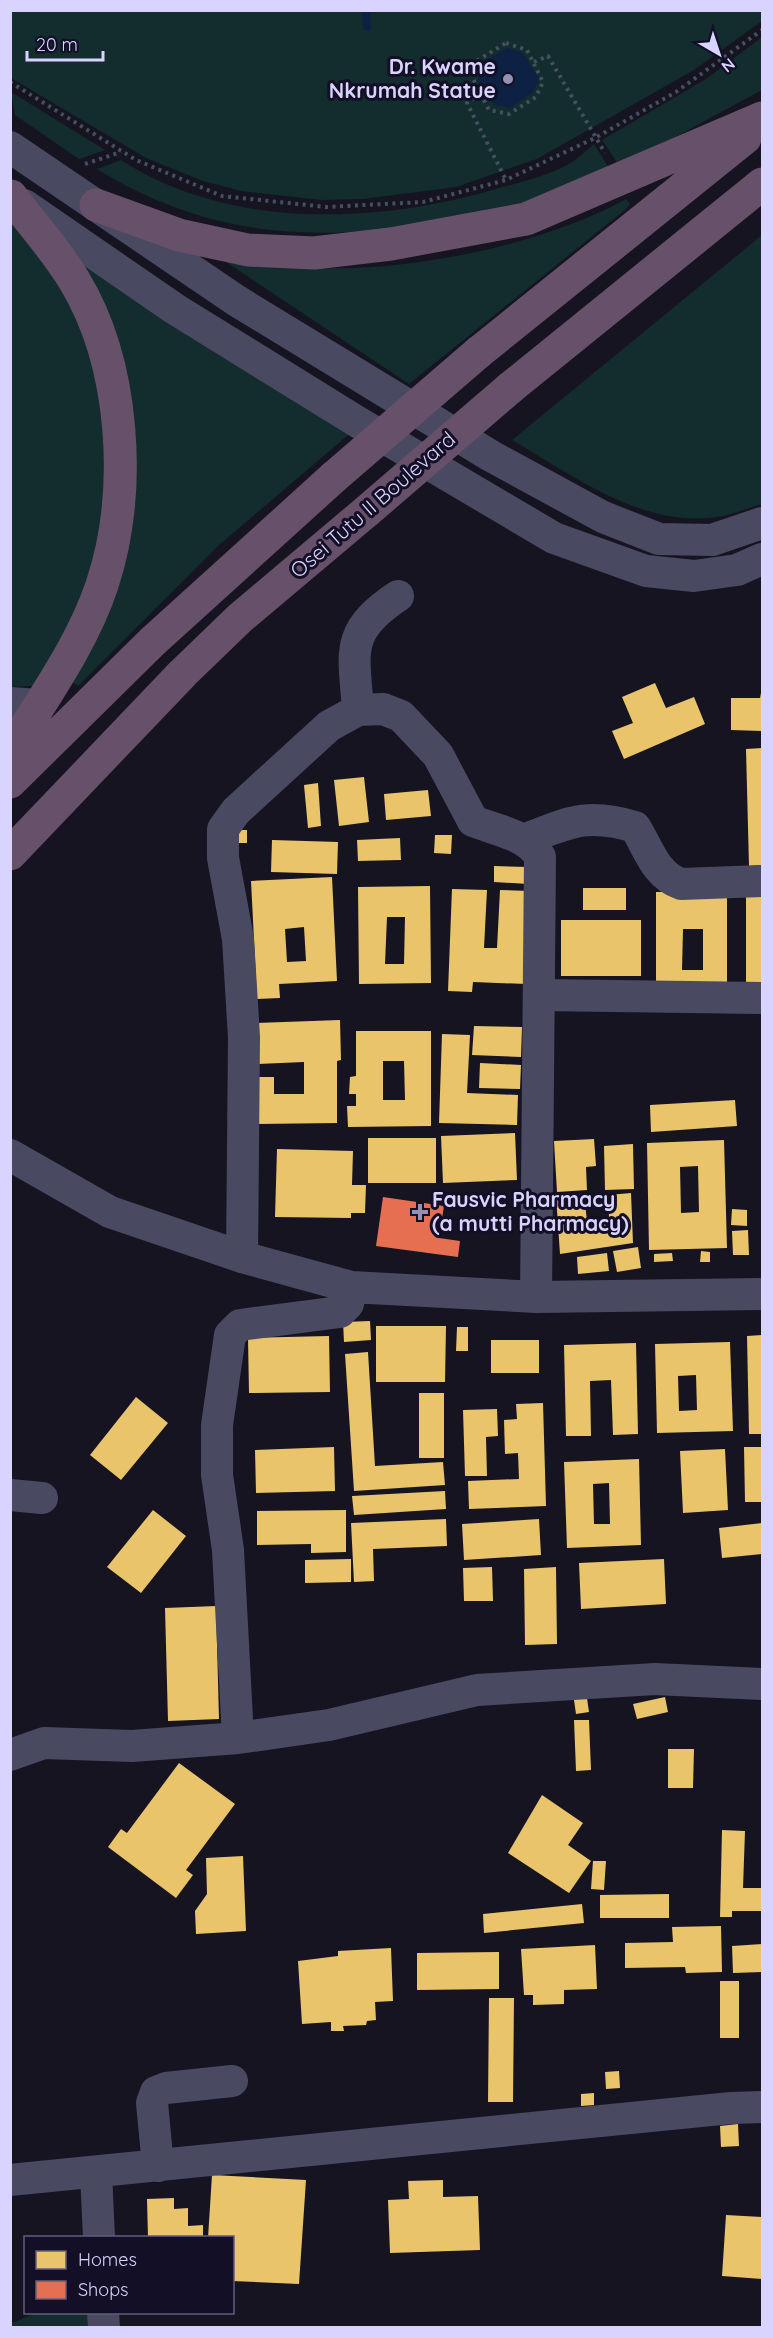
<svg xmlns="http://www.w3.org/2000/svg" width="773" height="2338" font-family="Quicksand,sans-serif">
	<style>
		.green { fill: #132c2d }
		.water { fill: #0d2144 }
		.homes { fill: #e9c46a; fill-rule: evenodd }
		.shops { fill: #e76f51 }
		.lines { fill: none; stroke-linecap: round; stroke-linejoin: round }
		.stream { stroke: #0d2144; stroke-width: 8 }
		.path { stroke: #44505f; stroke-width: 4; stroke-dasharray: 3 4.5; stroke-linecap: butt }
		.minor { stroke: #4a4962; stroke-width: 32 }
		.highway { stroke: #67516a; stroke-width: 33 }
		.highway-bridge { stroke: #67516a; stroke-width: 33 }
		.poi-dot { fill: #9591b1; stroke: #130f26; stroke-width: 2 }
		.labels { text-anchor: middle; stroke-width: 6; stroke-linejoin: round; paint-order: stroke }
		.poi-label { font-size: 21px; font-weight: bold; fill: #d9d4ff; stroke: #130f26; text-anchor: end }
		.street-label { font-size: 21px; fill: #d9d4ff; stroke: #130f26 }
	</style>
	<rect width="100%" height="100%" fill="#161421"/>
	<path class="green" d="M762 10V21L694 70 537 159 456 187 363 199 321 200 241 191 203 181 146 158 11 78 10 11Z
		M762 37V90L620 167 602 140 706 79Z
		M11 92 105 150 79 159 15 115Z
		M594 144 609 168C580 180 551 194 520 204 499 211 475 214 453 218 324 244 212 240 97 169L121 160C229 230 377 224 496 189 520 182 548 176 569 164 578 159 586 150 594 144Z
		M626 199 630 204 626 209 409 384 223 260C257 263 290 267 324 268 415 271 547 243 626 199Z
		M10 212 69 290 104 389 108 515 69 642 33 686 10 687Z
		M60 235 354 430 218 546 78 686 69 680 135 492 136 437 120 362Z
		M762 235V504C751 507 739 512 727 515 648 533 576 477 512 440Z
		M95 2312 96 2327 11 2328 10 2324 35 2313Z"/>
	<path class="water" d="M507 48 523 53 539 79 533 92 510 108 493 104 478 79 482 63Z"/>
	<path class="homes" d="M655 683 666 708 694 697 705 724 624 759 612 731 633 723 622 697Z
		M761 693 762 731 731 730V698H760Z
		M762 748V865L749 866 746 749Z
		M364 777 369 822 339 826 334 780Z
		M318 783 321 826 308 828 304 785Z
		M428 790 431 816 386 820 384 794Z
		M231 830H247V843H231Z
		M435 835H452L451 854 434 853Z
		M400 838 401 860 358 861 357 840Z
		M272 840 338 842 337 874 271 872Z
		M494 866 528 867V884L494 882Z
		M332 877 337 981 279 984 280 998 257 999 251 881ZM304 927 306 961 287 962 285 929Z
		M430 886 431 983 359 984 358 887ZM387 917H405L404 964H385Z
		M583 888H626V910H583Z
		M452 889 487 890 484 948H497L500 890 530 891 526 984 473 982 472 992 448 991Z
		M762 889V989H746V890Z
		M656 892H727V986L656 987ZM683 929H703V970H682Z
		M561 920H641V976H561Z
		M340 1020 341 1060 337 1061V1123L258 1124V1077H274V1094H304V1062L258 1064 256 1023Z
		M474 1026 522 1027 521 1057 472 1055Z
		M356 1031H431V1126L348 1127 347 1106H356V1094H349L350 1077 356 1076ZM383 1061H404L405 1100H383Z
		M442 1034 470 1035 467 1093 518 1095 517 1125 439 1123Z
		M480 1063 521 1065 520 1089 479 1088Z
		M735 1100 737 1126 651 1132 650 1105Z
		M515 1133 517 1180 443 1183 441 1136Z
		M368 1138H436V1183H368Z
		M594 1139 596 1166 586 1167 587 1190 557 1192 554 1141Z
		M724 1140 727 1248 649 1250 647 1143ZM698 1166 699 1212 681 1213 680 1167Z
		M633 1144 634 1189 605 1190 604 1146Z
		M277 1149 353 1151 352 1185H366L365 1213H351V1218L275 1217Z
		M631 1193 633 1243 560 1254 556 1196 584 1194 587 1221 609 1218 608 1195Z
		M732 1209 747 1210V1226L731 1225Z
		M748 1230 749 1255H733L732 1231Z
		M638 1247 641 1268 617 1272 613 1251Z
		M701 1251 710 1252V1262H700Z
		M607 1253 609 1271 578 1274 577 1257Z
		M672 1253 673 1261 654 1262V1254Z
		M370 1321 371 1340 344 1342 343 1322Z
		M376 1326H446L445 1382H376Z
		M457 1327H468V1351H456Z
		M762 1335V1434H749L747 1336Z
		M329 1336 330 1392 249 1393 248 1338Z
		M491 1340H539V1373H491Z
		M730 1342 733 1431 657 1433 655 1344ZM696 1375 697 1410 679 1411 678 1376Z
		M636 1343 638 1434 613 1435 611 1380 590 1381 591 1436H566L564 1345Z
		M368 1352 375 1466 443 1462 445 1485 354 1491 345 1354Z
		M419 1393H444V1458H419Z
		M136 1397 168 1423 121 1480 90 1455Z
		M543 1403 546 1506 469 1509 468 1481 519 1479 518 1453 505 1454 504 1420 517 1419 516 1404Z
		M497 1409 498 1436 486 1437 487 1476H465L463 1410Z
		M334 1447 335 1491 256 1493 255 1450Z
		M744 1447H762V1502H745Z
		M725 1449 728 1510 683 1513 680 1451Z
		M639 1459 641 1545 567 1548 564 1462ZM609 1483 610 1524H594L593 1484Z
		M445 1491 446 1509 354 1515 352 1496Z
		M153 1510 186 1536 141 1593 107 1567Z
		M346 1510V1552L311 1553V1544L257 1545V1511Z
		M446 1519 447 1546 373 1549 374 1581 354 1582 351 1523Z
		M539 1519 541 1555 464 1560 462 1524Z
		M762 1523V1554L722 1558 719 1528Z
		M351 1559V1582L305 1583V1560Z
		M664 1559 666 1604 581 1609 579 1563Z
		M492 1567 493 1601H464L463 1568Z
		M556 1567 557 1644 525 1645 524 1569Z
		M216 1606 219 1719 168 1721 165 1608Z
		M586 1691 589 1712 576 1714 573 1693Z
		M665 1697 668 1712 637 1719 633 1704Z
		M574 1720H589L591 1770 576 1771Z
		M668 1749H694L693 1788H668Z
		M179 1763 235 1804 186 1870 193 1875 176 1898 108 1847 121 1829 127 1833Z
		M542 1795 583 1823 568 1845 591 1861 569 1893 508 1853Z
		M722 1830 745 1831 743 1888H762V1911H732V1917H720Z
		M243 1856 246 1931 196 1934 195 1911 207 1894 206 1858Z
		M593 1861H606L604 1890 591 1889Z
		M669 1894V1918H600V1895Z
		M582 1904 584 1923 484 1933 483 1914Z
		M721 1926 722 1972 686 1973 685 1967 625 1968V1943L673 1942 672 1927Z
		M762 1944V1972L733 1973 732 1946Z
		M595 1945 597 1989 564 1990V2004L533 2005V1995H524L521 1949Z
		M391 1948 393 2001 375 2002 376 2020 367 2021 366 2025 343 2026 344 2031H331V2022L302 2024 298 1961 338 1956V1951Z
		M499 1952V1989L417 1990V1953Z
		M720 1981H739V2038H720Z
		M489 1998H514L513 2102H488Z
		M619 2071 620 2088 606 2089 605 2072Z
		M594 2093V2105L581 2106V2094Z
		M738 2124 739 2146 721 2147 720 2126Z
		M212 2175 306 2180 299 2284 232 2281V2238H208Z
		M443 2180V2197L478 2196 480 2250 390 2253 388 2200 409 2199 408 2181Z
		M174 2198V2209L188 2208V2226L203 2225V2238H148L147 2199Z
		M726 2215 762 2217V2279L722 2276Z"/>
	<path class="shops" d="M383 1197 444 1206 439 1238 460 1241 458 1257 376 1246Z"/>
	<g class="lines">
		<path class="stream" d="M366 10 367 27"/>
		<path class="path" d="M506 43 527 50 543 82 536 97 509 114 489 110 473 79 478 60Z
			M534 62 548 56 605 153
			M10 82 136 160 222 196 326 207 423 202 506 180 595 138 676 92 762 30
			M481 94 467 103 506 180
			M85 164 121 152"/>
		<path class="minor" d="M10 147 237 301 491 456 603 517 659 539 712 540 762 523
			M24 205 175 309 356 421 554 538 646 571 694 576 737 570 762 559
			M10 703 39 705
			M358 710C354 652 344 632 398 596
			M523 840C568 823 586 812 635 827 649 849 655 875 681 884L762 881
			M539 995 762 998
			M10 1155 110 1212 242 1257 351 1287 536 1297 762 1294
			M242 1257 244 1037 238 939 223 858V829L236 811 329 726 358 710 383 709 401 716 438 755 473 821C495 830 529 835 540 857L536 1297
			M10 1495 42 1498
			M238 1738 228 1550 217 1475V1425L230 1335 240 1325 340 1312 348 1304 351 1287
			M10 1755 44 1743 132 1746 238 1738 329 1725 477 1690 655 1679 762 1684
			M158 2166 152 2103 156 2092 166 2088 232 2081
			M96 2172 99 2238
			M10 2180 731 2108 762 2107
			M103 2312 104 2328"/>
		<path class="highway" d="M96 205 179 235 248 250 314 253 391 244 526 219 762 118
			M479 352 745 138
			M510 388 762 184
			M10 752C43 698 82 645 102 585 133 491 125 364 74 280 56 250 31 223 11 196
			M10 782 152 642 334 477
			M10 854 183 673 240 618 367 511"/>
		<path class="highway-bridge" d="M334 477 479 352
			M367 511 510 388"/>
	</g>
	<g class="poi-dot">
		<circle cx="508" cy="79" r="6"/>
		<path d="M417 1203h6v6h6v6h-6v6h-6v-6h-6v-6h6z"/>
	</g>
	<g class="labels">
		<g class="poi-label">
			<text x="496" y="74">Dr. Kwame<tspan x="496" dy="24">Nkrumah Statue</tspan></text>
			<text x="432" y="1207" text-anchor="start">Fausvic Pharmacy<tspan x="432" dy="24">(a mutti Pharmacy)</tspan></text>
		</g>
		<g class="street-label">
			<text transform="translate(373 505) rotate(-41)" y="7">Osei Tutu II Boulevard</text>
		</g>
	</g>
	<rect width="773" height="2338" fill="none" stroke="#d9d4ff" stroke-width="24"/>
	<rect x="24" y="2236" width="210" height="78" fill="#130f26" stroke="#625e7d" stroke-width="1.5"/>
	<rect x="36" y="2251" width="30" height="18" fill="#e9c46a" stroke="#625e7d" stroke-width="1.5"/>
	<text x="78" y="2266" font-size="18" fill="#d9d4ff">Homes</text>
	<rect x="36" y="2281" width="30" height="18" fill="#e76f51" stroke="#625e7d" stroke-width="1.5"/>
	<text x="78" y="2296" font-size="18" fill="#d9d4ff">Shops</text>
	<g transform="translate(719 54) rotate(141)" stroke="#130f26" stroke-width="4.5" paint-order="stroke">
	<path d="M0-4.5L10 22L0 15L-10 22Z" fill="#d9d4ff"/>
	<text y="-9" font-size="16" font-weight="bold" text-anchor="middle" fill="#d9d4ff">N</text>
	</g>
	<path d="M27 51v9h76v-9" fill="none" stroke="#d9d4ff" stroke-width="3"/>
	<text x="36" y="51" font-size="18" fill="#d9d4ff" stroke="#130f26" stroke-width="4.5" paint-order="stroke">20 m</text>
</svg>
